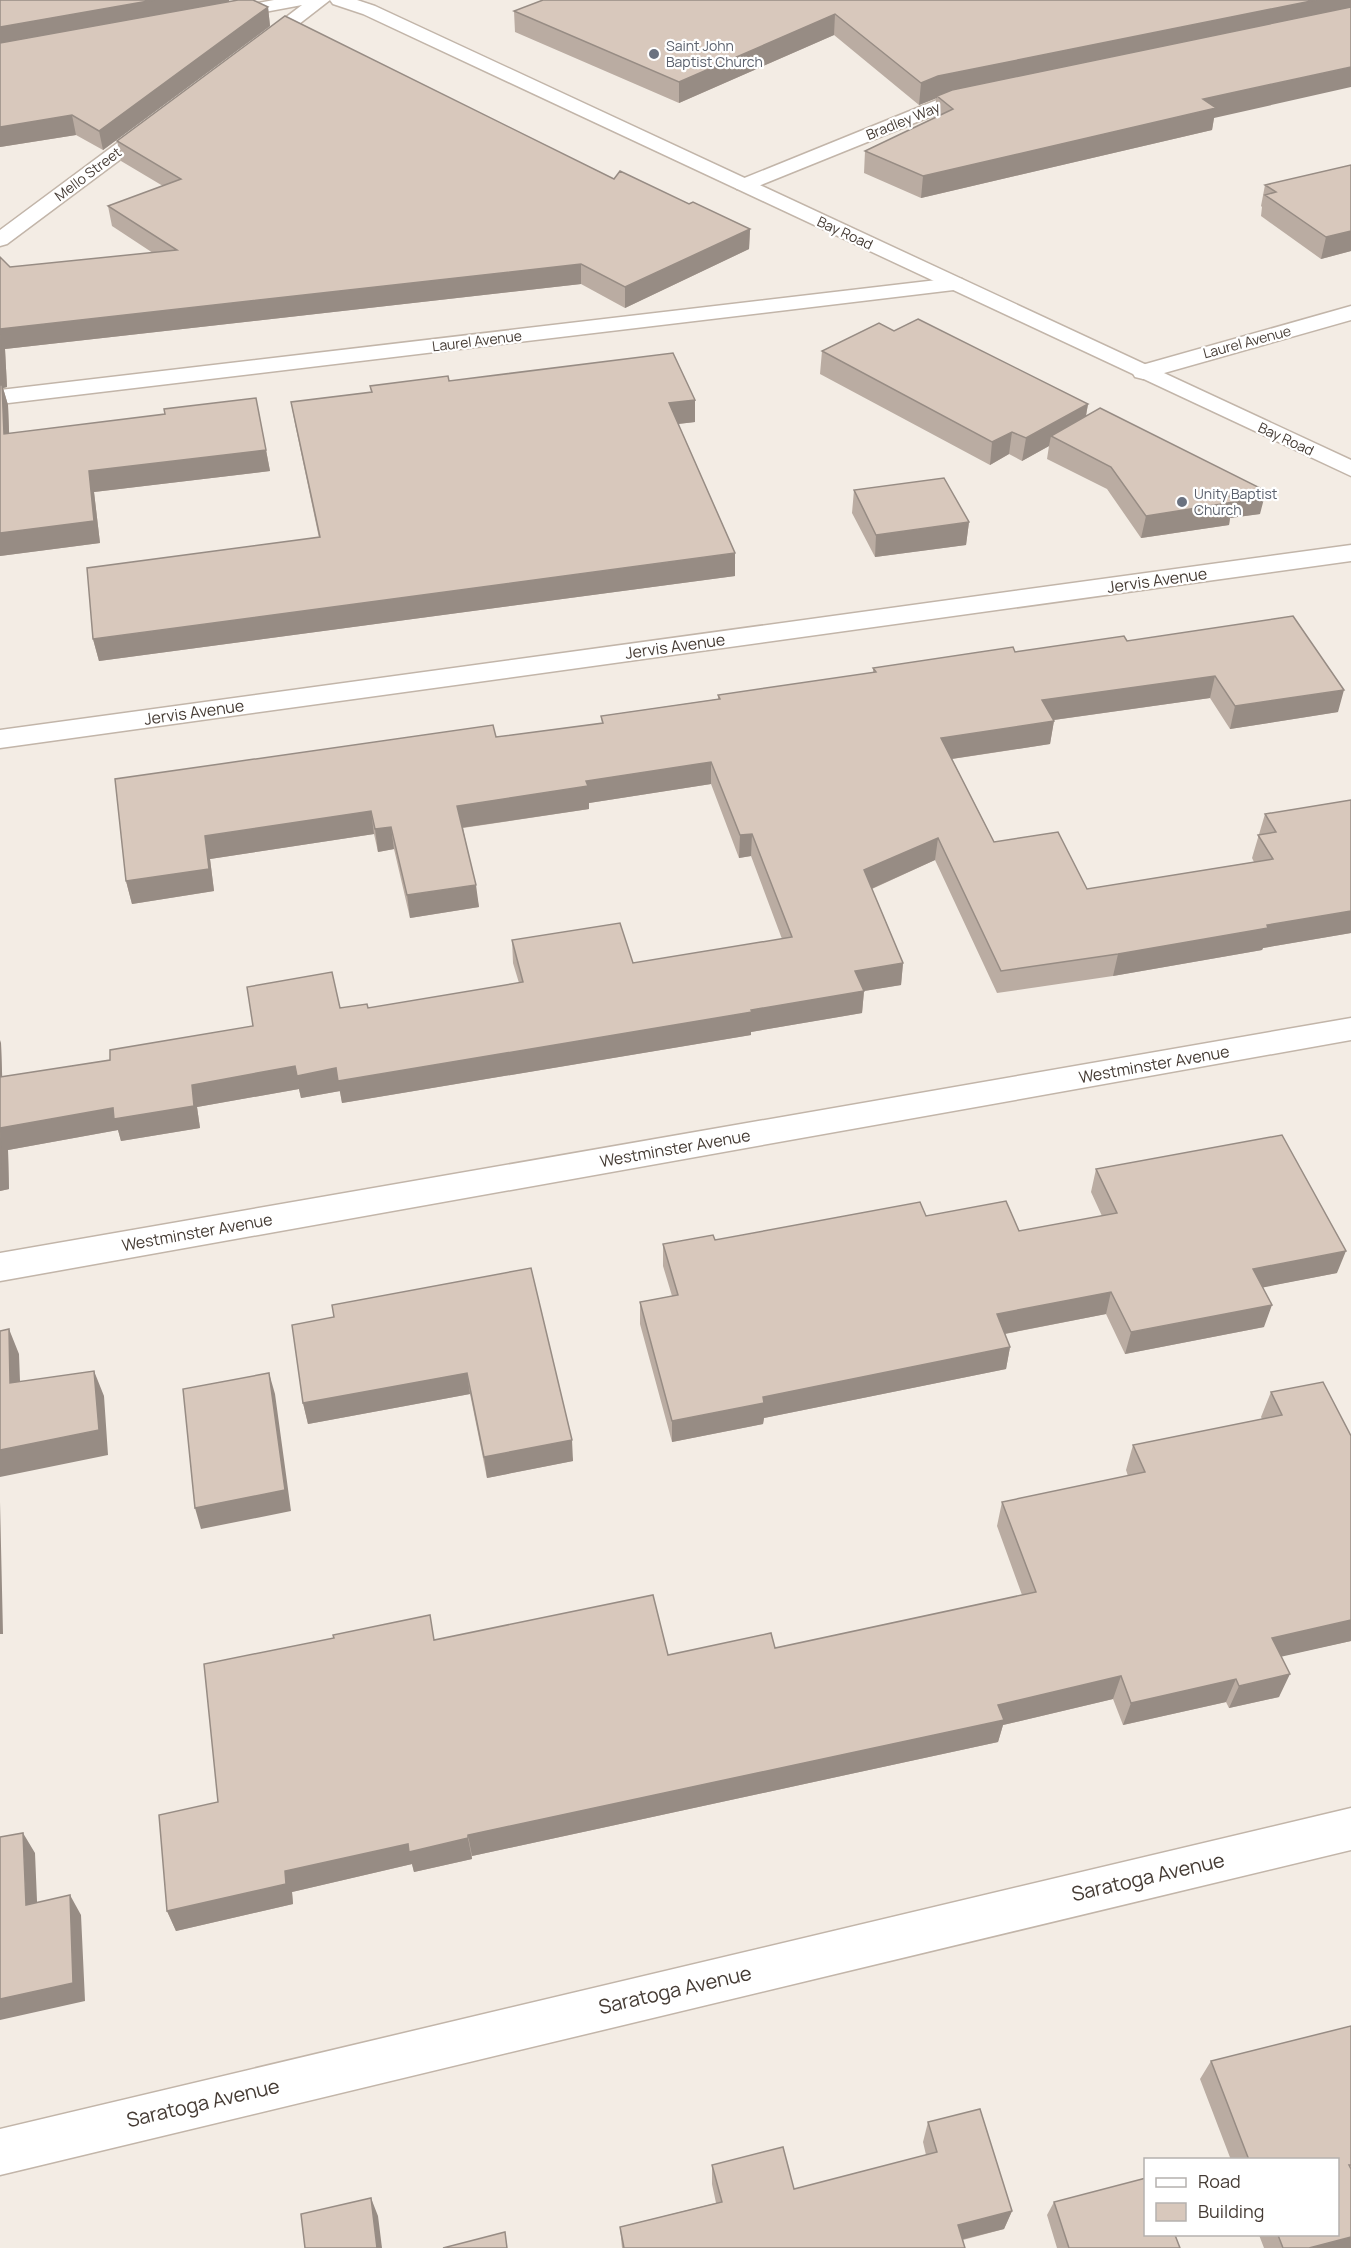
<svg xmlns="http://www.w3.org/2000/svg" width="1351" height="2248" font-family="Manrope,sans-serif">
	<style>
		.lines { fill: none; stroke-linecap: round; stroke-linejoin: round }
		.minor-casing { stroke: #c2b5a9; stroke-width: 3 }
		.tertiary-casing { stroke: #c2b5a9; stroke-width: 3 }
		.minor { fill: #fff; fill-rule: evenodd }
		.tertiary { fill: #fff; fill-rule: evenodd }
		.wall { fill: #baaca2 }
		.shaded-wall { fill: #978c84 }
		.building { fill: #d8c8bc; stroke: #978c84; stroke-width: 1.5 }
		.worship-dot { fill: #6b7280; stroke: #fff; stroke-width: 2 }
		.labels { text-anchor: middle; stroke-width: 4.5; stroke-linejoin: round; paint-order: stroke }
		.far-worship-label { font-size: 14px; fill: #5b616d; stroke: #fff; text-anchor: start }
		.far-street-label { font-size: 14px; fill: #453b34; stroke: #fff }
		.street-label { font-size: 16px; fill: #453b34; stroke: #fff }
		.near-street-label { font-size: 20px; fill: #453b34; stroke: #fff }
	</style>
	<rect width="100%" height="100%" fill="#f3ece4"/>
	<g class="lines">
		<g class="minor-casing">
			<path id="minor" d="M274 0H330L263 52H251L248 48 251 44 302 5 222 20 216 19 213 15 216 11 222 10Z
				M979 91 986 93 989 97 986 101 949 109 751 189H737L734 185 737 181 937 100Z
				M154 119 161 121 164 125 161 129 7 244 0 246V230L147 121Z
				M954 278 962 279 965 284 962 289 0 404V390Z
				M1351 306V320L1143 379 1135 377 1132 372 1135 367Z
				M1351 545V561L0 748V730Z
				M1351 1018V1040L0 1281V1253Z"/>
		</g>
		<g class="tertiary-casing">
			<path id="tertiary" d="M330 0H357L375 6 1351 460V476L363 14 333 4Z
				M1351 1808V1850L0 2175V2129Z"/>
		</g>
		<use href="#minor" class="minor"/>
		<use href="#tertiary" class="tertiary"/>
	</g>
	<path class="wall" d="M0 0H229V2L268 7 270 26 103 150 76 135 0 147Z
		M1351 0 1214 118 1212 130 921 198 864 173 865 151 935 118 936 98 919 105 834 35 679 103 515 32 514 11Z
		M117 141 614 179 689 204 750 229 749 249 625 308 581 284 5 349 7 387 3 388 8 405 9 433 266 450 270 471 94 492 100 543 0 556V257L10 267 153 253 112 226 108 206 163 186 121 161Z
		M1351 165V251L1321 259 1261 216 1262 207 1261 206 1265 185Z
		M894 331 1088 404 1086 416 1260 514 1230 518 1229 525 1141 538 1107 489 1047 459 1049 446 1022 461 1009 454 990 465 820 374 822 351Z
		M449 381 695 422 678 424 735 553V576L99 661 93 639 319 538 295 424 291 402 371 392 370 386Z
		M854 490 969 522 966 545 875 557 852 513Z
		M1127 641 1338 712 1230 729 1210 698 1054 720 1050 744 952 759 994 842 1087 889 1254 862 1252 858 1265 814 1351 800V933L1263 948 1262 950 1113 976 997 993 935 860 872 889 903 963 901 985 864 991 862 1013 751 1032V1035L342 1103 340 1091 301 1098 299 1089 197 1107 200 1128 121 1141 118 1130 8 1150 9 1189 0 1191 1 1043 2 1077 110 1060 253 1026 340 1008H368L519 983 513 963 512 940 633 963 782 939 751 856 739 858 711 784 589 803V809L463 828 479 907 410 918 394 849 378 852 374 834 210 859 214 891 132 904 126 881 496 737 602 723 601 716 718 699V695L873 673V668L1015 652Z
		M1096 1169 1337 1273 1263 1287 1264 1327 1125 1354 1106 1314 1005 1334 1010 1347 1006 1369 764 1418 763 1424 672 1442 640 1324V1302L672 1296 663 1266V1244L715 1240 926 1216 1019 1231 1102 1216 1091 1192Z
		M531 1268 573 1461 487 1478 470 1394 308 1424 303 1403 334 1317Z
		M1271 1392 1351 1436V1641L1281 1656 1279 1697 1229 1708 1226 1702 1123 1725 1113 1699 1003 1725 998 1742 472 1856V1859L414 1872 412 1864 292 1892 293 1904 176 1931 167 1911 218 1802 668 1655 775 1648 1022 1595 997 1526 1002 1502 1128 1476 1126 1470 1133 1445 1262 1419 1261 1417Z
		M1351 2026V2248H1264L1259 2235H1338V2160H1231L1200 2079 1211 2061Z
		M928 2122 1012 2211 1004 2229 963 2240 965 2248H622L620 2227 716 2203 712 2184V2165L794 2189 926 2155 923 2142Z
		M1054 2202 1180 2248H1057L1047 2215Z"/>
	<path class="shaded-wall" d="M154 0H229L230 6 0 47V27Z
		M1316 0H1351V13L937 96V98L919 105 921 83 938 76Z
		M268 7 270 26 103 150 99 131Z
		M835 14 834 35 679 103V82Z
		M1351 67V87L1214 118 1212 130 921 198 923 176 1203 99Z
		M72 115 76 135 0 147V127Z
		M750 229 749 249 625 308V287Z
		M1351 231V251L1321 259 1326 237Z
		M581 264V284L5 349 7 387 3 388 8 405 10 455 4 434 0 388V329Z
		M695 400V422L669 425V403Z
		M1088 404 1084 426 1051 436 1049 446 1022 461 1026 438Z
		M1012 432 1009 454 990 465 992 442Z
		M266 450 270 471 94 492 100 543 0 556V533L89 471Z
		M1266 491 1260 514 1230 518 1229 525 1141 538 1146 516 1229 496Z
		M969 522 966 545 875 557 876 535Z
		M735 553V576L99 661 93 639Z
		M1215 676 1210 698 1039 722 1042 700Z
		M1344 690 1338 712 1230 729 1235 706Z
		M1054 721 1050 744 938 761 941 738Z
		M711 762V784L589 803V809L460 828 457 806 586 781Z
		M371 811 374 834 210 859 214 891 132 904 126 881 205 836Z
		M391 827 394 849 378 852 375 829Z
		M752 834 751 856 739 858 740 835Z
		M938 838 935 860 862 893 864 870Z
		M476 885 479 907 410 918 407 895Z
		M1351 911V933L1263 948 1262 950 1113 976 1118 954 1267 925Z
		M903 963 901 985 864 991 862 1013 751 1032V1035L342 1103 338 1081 751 1010 855 971Z
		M0 1040 1 1043 3 1100 0 1093Z
		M295 1066 336 1068 340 1091 301 1098 299 1089 197 1107 200 1128 121 1141 118 1130 8 1150 9 1189 0 1191V1128L192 1085Z
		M1346 1251 1337 1273 1245 1291 1253 1269Z
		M1111 1292 1106 1314 993 1336 997 1314Z
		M1272 1305 1264 1327 1125 1354 1131 1332Z
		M9 1329 19 1354 21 1408 10 1383Z
		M1010 1347 1006 1369 764 1418 763 1424 672 1442V1421L763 1397Z
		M94 1371 104 1396 108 1455 0 1477V1450Z
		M269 1373 275 1394 291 1511 201 1529 195 1508Z
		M467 1373 470 1394 308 1424 303 1403Z
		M572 1440 573 1461 487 1478 484 1457Z
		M0 1502 3 1634H0Z
		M1351 1620V1641L1262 1661 1272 1638Z
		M1290 1674 1279 1697 1229 1708 1239 1686Z
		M1121 1676 1113 1699 1003 1725 998 1742 472 1856 468 1835 998 1705Z
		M1236 1679 1226 1702 1123 1725 1131 1703Z
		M23 1833 35 1853 38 1925 26 1905Z
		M468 1838 472 1859 414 1872 412 1864 292 1892 293 1904 176 1931 167 1911 285 1871 408 1844Z
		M70 1895 81 1915 85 2001 0 2020V1999Z
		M371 2198 378 2216 382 2248H377Z
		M1012 2211 1004 2229 952 2242 958 2225Z
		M1351 2237V2248H1309Z"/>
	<path class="building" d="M0 0H154L0 27Z
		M238 0H253L268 7 99 131 72 115 0 127V43Z
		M543 0H1316L938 76 921 83 835 14 679 82 514 11Z
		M1351 7V67L1203 99 1216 108 923 176 865 151 953 109 937 96 952 90Z
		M285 16 614 179 620 171 689 204 693 202 750 229 625 287 581 264 0 329V257L10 267 177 250 108 206 181 179 117 141Z
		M1351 165V231L1326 237 1265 195 1276 192 1265 185Z
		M918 319 1088 404 1026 438 1012 432 992 442 822 351 879 323 894 331Z
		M0 334 1 366H0Z
		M673 353 695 400 669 403 735 553 93 639 87 568 320 537 291 402 372 392 370 386 448 376 449 381Z
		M2 384 4 434 165 414 164 409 256 398 266 450 89 471 94 521 0 533V385Z
		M1100 408 1266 491 1229 496 1234 502 1146 516 1111 467 1051 436Z
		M944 478 969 522 876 535 854 490Z
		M1293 616 1344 690 1235 706 1215 676 1042 700 1054 721 941 738 994 842 1058 832 1087 889 1273 859 1258 835 1276 832 1265 814 1351 800V911L1267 925 1268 928 1118 954 1001 971 938 838 864 870 903 963 855 971 864 991 751 1010 752 1012 338 1081 336 1068 297 1076 295 1066 192 1085 194 1106 114 1119 113 1108 0 1128V1077L110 1060V1050L253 1026 247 987 332 972 340 1008 367 1004 368 1008 523 982 512 940 620 923 633 963 792 937 752 834 740 835 711 762 586 781 588 786 457 806 476 885 407 895 391 827 375 829 371 811 205 836 209 869 126 881 115 779 493 725 496 737 603 723 601 716 720 699 718 695 876 672 873 668 1013 647 1015 652 1124 636 1127 641Z
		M0 1131 1 1168H0Z
		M1282 1135 1346 1251 1253 1269 1272 1305 1131 1332 1111 1292 997 1314 1010 1347 763 1397 764 1403 672 1421 640 1302 678 1295 663 1244 713 1235 715 1240 920 1202 926 1216 1006 1201 1019 1231 1117 1213 1096 1169Z
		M531 1268 572 1440 484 1457 467 1373 303 1403 292 1325 334 1317 332 1305Z
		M9 1329 10 1383 94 1371 99 1430 0 1450V1331Z
		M269 1373 285 1490 195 1508 183 1389Z
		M1323 1382 1351 1436V1620L1272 1638 1290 1674 1239 1686 1236 1679 1131 1703 1121 1676 998 1705 1004 1720 468 1835V1838L409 1852 408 1844 285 1871 286 1884 167 1911 159 1815 218 1802 204 1664 334 1638 333 1635 430 1615 434 1640 653 1595 668 1655 771 1633 775 1648 1036 1592 1002 1502 1145 1472 1133 1445 1282 1415 1271 1392Z
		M23 1833 26 1905 70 1895 73 1983 0 1999V1837Z
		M1351 2026V2165H1349L1351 2169V2237L1309 2248H1283L1278 2235H1338V2160H1249L1211 2061Z
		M980 2109 1012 2211 958 2225 965 2248H624L620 2227 722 2202 712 2165 783 2147 794 2189 937 2152 928 2122Z
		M1146 2178V2235H1175L1180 2248H1069L1054 2202Z
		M371 2198 377 2248H305L301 2214Z
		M505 2232 507 2248H443Z"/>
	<g class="worship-dot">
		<circle cx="654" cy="54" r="6"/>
		<circle cx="1182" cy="502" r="6"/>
	</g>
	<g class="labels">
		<g class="far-worship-label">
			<text x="666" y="51">Saint John<tspan x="666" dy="16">Baptist Church</tspan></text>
			<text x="1194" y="499">Unity Baptist<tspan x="1194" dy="16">Church</tspan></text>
		</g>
		<g class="far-street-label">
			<text transform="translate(903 121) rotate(-22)" y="5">Bradley Way</text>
			<text transform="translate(88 174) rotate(-37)" y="5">Mello Street</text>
			<text transform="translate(845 233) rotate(25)" y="5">Bay Road</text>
			<text transform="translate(477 341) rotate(-7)" y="5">Laurel Avenue</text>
			<text transform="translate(1247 342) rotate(-15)" y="5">Laurel Avenue</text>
			<text transform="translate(1286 439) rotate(25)" y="5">Bay Road</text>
		</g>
		<g class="street-label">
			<text transform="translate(1157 580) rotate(-8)" y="6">Jervis Avenue</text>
			<text transform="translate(675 646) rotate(-8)" y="6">Jervis Avenue</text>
			<text transform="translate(194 712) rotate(-8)" y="6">Jervis Avenue</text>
			<text transform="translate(1154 1064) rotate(-10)" y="6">Westminster Avenue</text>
			<text transform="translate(675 1148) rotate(-10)" y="6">Westminster Avenue</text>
			<text transform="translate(197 1232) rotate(-10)" y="6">Westminster Avenue</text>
		</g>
		<g class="near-street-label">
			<text transform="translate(1148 1877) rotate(-13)" y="7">Saratoga Avenue</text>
			<text transform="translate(675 1990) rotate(-13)" y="7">Saratoga Avenue</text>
			<text transform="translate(203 2103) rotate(-13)" y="7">Saratoga Avenue</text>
		</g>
	</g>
	<rect x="1144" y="2158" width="195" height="78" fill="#ffffff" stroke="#b5b1ae" stroke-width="1.5"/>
	<rect x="1156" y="2178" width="30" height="9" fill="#ffffff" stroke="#b5b1ae" stroke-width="1.5"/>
	<text x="1198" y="2188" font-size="18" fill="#453b34">Road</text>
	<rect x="1156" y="2203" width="30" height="18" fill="#d8c8bc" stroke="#b5b1ae" stroke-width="1.5"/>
	<text x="1198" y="2218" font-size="18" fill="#453b34">Building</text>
</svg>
